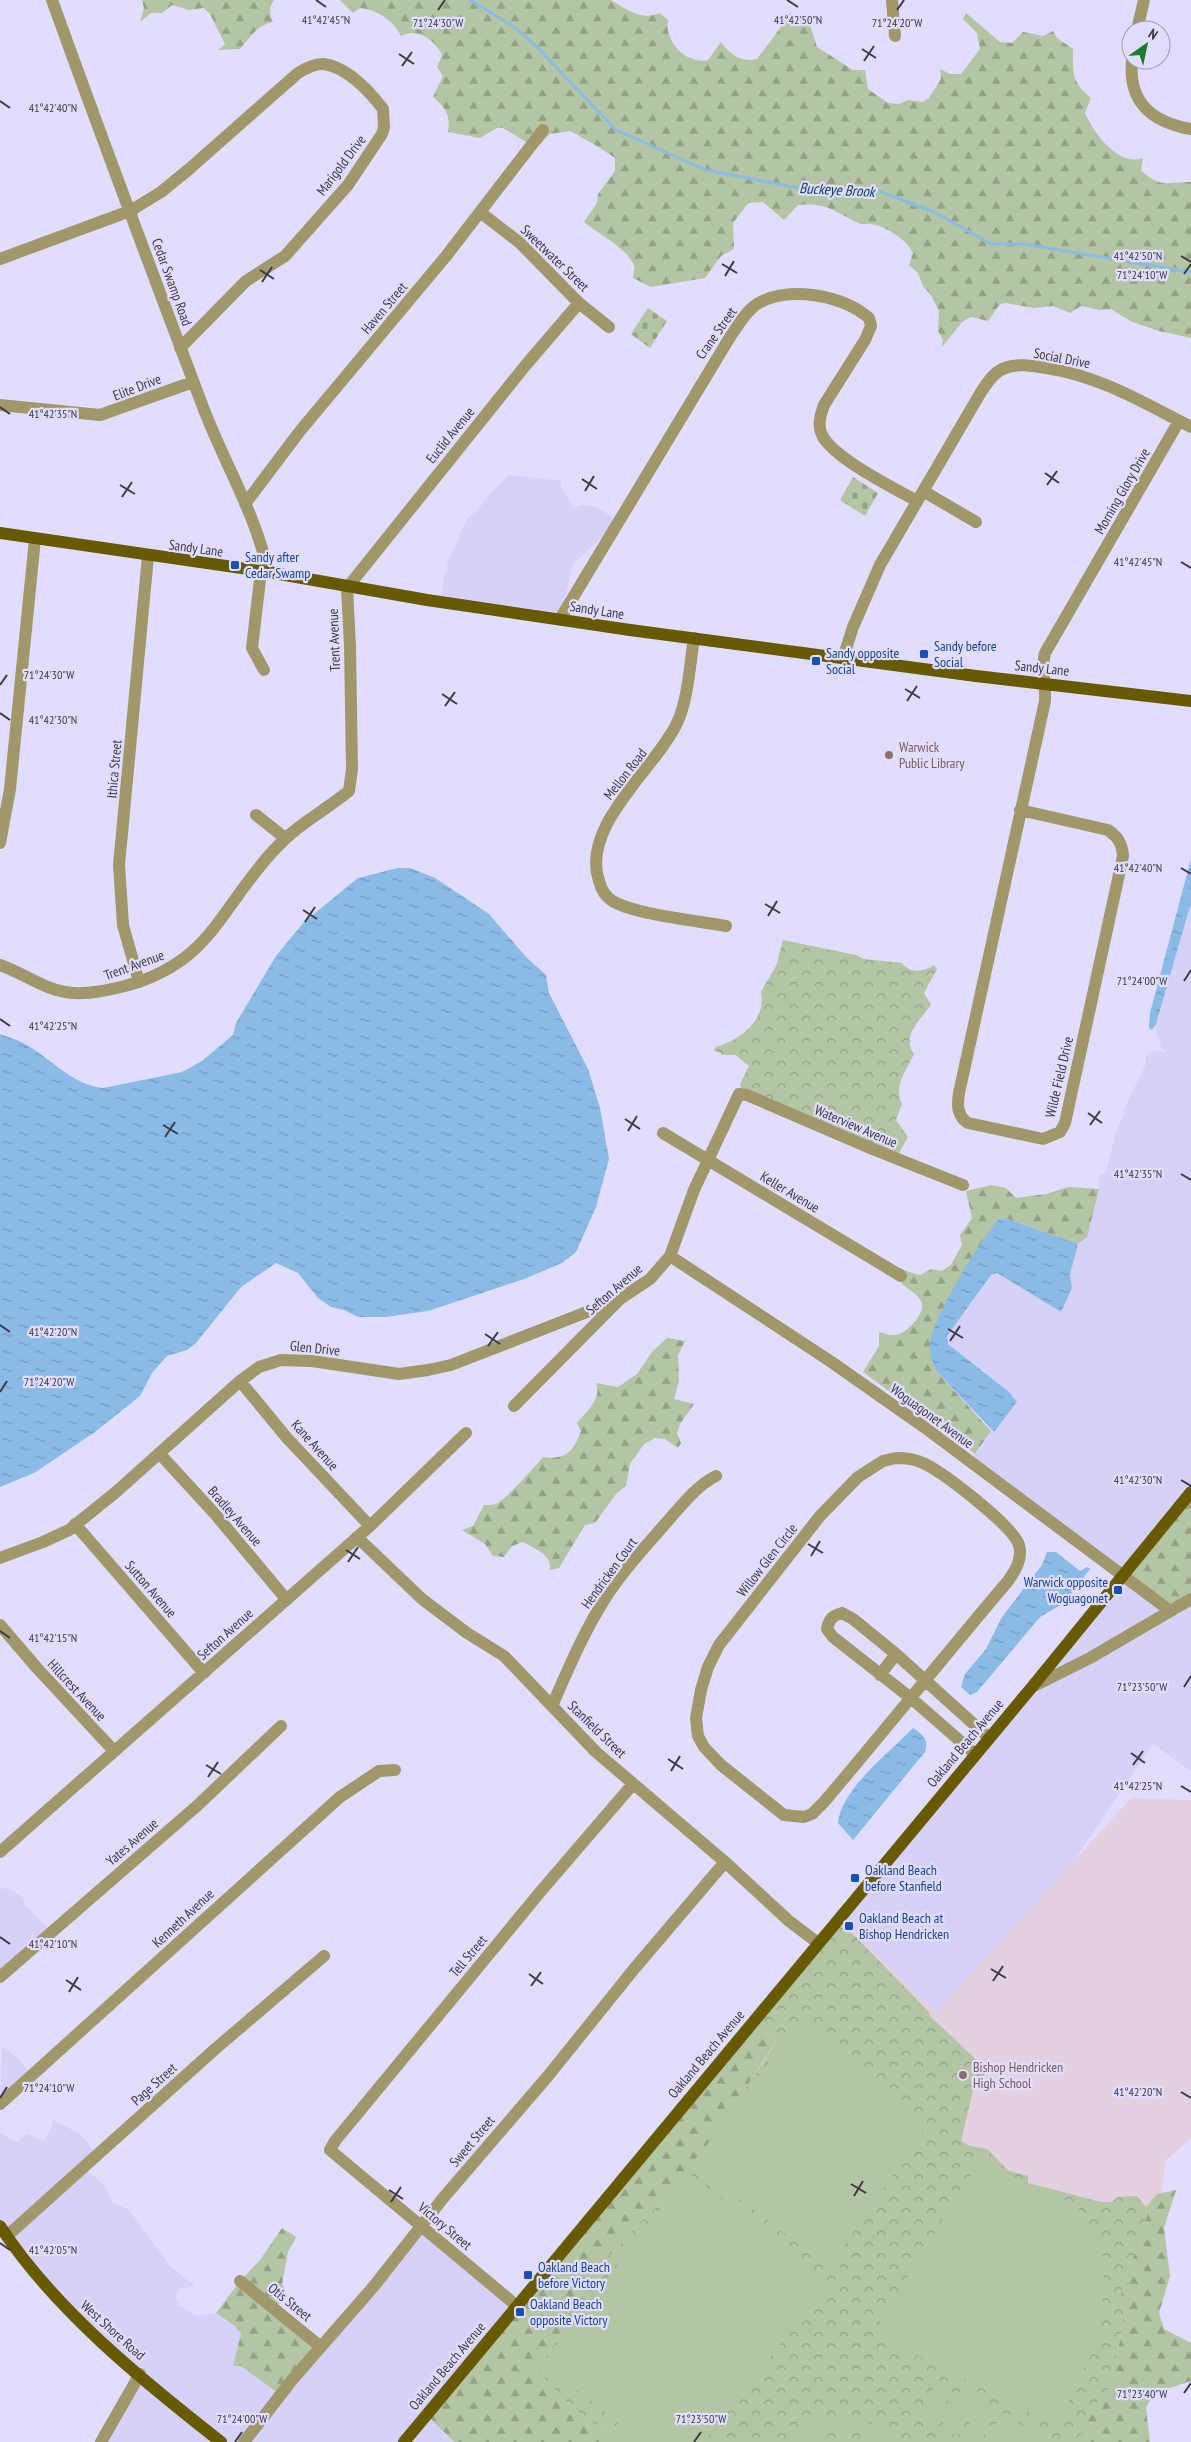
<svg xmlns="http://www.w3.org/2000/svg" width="1191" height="2442" font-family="'PT Sans Narrow',sans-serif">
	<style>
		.built { fill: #d5d1f8 }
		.education { fill: #e3d1e2 }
		.forest { fill: url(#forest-firs) }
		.cemetery { fill: url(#cemetery-stones) }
		.park { fill: url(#park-crowns) }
		.pitch { fill: #b3c5a3 }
		.water { fill: url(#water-ripples) }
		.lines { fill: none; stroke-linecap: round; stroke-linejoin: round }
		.stream { stroke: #8abbe6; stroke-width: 3 }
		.minor { stroke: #a0986a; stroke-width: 12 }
		.major { stroke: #675a02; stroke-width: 12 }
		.ticks { fill: none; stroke: #3b3a46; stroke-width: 2 }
		.transit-dot { fill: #1a4fb4; stroke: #e0ddfe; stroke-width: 2 }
		.education-dot { fill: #8d6e63; stroke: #e0ddfe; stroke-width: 2 }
		.labels { text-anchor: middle; stroke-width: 4.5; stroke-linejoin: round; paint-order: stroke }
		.street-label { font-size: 14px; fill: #3b3a46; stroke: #e0ddfe }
		.transit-label { font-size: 14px; fill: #164399; stroke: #e0ddfe; text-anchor: start }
		.education-label { font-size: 14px; fill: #785e54; stroke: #e0ddfe; text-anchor: start }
		.water-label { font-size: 15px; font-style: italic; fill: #054169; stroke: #e0ddfe }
		.ticks-label { font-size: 12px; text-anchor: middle; fill: #3b3a46; stroke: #e0ddfe; stroke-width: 4.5; stroke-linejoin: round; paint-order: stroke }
	</style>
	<defs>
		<pattern id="forest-firs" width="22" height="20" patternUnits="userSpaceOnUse" patternTransform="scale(1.25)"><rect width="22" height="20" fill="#b3c5a3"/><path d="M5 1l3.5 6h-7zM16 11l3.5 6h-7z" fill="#93a187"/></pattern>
		<pattern id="cemetery-stones" width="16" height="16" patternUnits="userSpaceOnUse" patternTransform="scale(1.25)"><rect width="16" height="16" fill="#b3c5a3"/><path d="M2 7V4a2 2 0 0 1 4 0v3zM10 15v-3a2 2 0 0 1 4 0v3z" fill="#93a187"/></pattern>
		<pattern id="park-crowns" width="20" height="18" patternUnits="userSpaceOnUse" patternTransform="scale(1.25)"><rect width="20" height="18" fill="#b3c5a3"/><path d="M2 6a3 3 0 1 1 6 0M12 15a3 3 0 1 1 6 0" fill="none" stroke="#93a187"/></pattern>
		<pattern id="water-ripples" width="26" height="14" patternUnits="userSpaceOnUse" patternTransform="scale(1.25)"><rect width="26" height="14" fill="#8abbe6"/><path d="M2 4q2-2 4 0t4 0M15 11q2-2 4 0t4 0" fill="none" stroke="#7299bc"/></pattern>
	</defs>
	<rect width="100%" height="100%" fill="#e0ddfe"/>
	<path class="built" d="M509 475 561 481V487L574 508 582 505 595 506 619 521 573 564 560 618 441 601 444 577 448 569 447 563 467 519 478 510 491 492Z
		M1191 902V1771L1153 1744 1064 1875 934 2014 836 1923 1121 1580 970 1459 981 1449 991 1431 995 1432 1009 1392 948 1344 947 1336 991 1275 997 1273 1061 1312 1072 1288 1070 1275 1078 1244 1087 1237 1099 1189V1176L1104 1174 1107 1167 1116 1132 1124 1115V1109L1146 1064V1057L1153 1050 1166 1053 1159 1044 1161 1040 1156 1035V1024Z
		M8 1888 22 1897 27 1907 51 1931 0 1977V1889Z
		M2 2046 18 2058 30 2075 0 2103Z
		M53 2120 80 2134 96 2153 83 2167 105 2186 113 2203 129 2210 171 2267 195 2286 179 2289 176 2297 179 2305 196 2316 216 2313 235 2326 241 2334V2365L278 2393 419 2229 517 2304 442 2433 454 2442H103L138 2381 109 2344 75 2312 0 2219V2133L16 2142 27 2134 44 2141 53 2124Z"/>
	<path class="education" d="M1131 1798 1191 1800V2138L1166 2160 1128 2442H524L472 2398 854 1931 936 2012Z"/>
	<path class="forest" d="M142 0H274C269 7 269 14 273 22 257 25 250 37 240 49L218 50 225 44 210 14 204 8 189 10 172 5 162 13H151L140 22 144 8Z
		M340 0H611C627 10 642 21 660 13L668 20C664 41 686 65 708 60L721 42C729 54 742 63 757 59 769 43 780 30 789 13L809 22 817 47 853 70H865L868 89 888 103 899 104 908 100 923 102 929 98 941 79 940 69 950 74H961L980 49 977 33 963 19 966 13 1000 42 1012 43 1023 32 1043 36 1053 31 1057 38 1073 49C1073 73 1071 82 1091 98L1085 113C1094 134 1119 167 1143 158L1141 170C1160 189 1168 182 1191 182V338L1159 331 1132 322 1111 309 1099 310 1081 306 1070 313 1053 306 1034 308 1006 303 1000 304 988 321 971 317 962 322 942 347 943 340 938 331 939 311 931 295 923 286 918 273 909 265 913 253C907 240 887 227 872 224 868 223 865 225 861 224 835 213 829 202 798 205L784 220 763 202 748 203 733 223 734 249 721 256 705 278 651 287 633 278C633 275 635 269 634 266 629 249 598 234 584 222L597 203 598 194 615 171V158C600 147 586 140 570 131L550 134 536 148 503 128H497L480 138 448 132C451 115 445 107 433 97L443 76 437 67 442 55C436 40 416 27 401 36 394 21 376 9 360 8L353 13Z
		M991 1185 1006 1188 1016 1198 1046 1194 1068 1187 1099 1189 1087 1237 1078 1244 1011 1220 1000 1218 932 1361 936 1371 991 1431 975 1454 863 1372 879 1346V1332C883 1333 890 1336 895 1335 905 1335 924 1315 922 1304 920 1295 908 1289 902 1284L901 1276 884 1267C901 1265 904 1272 920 1275L931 1269 941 1271 951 1265 962 1245 960 1235 972 1218 966 1191Z
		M667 1338 685 1341 678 1355 679 1381 674 1399 694 1404 680 1424 677 1433 681 1443 678 1448 665 1439 655 1438 644 1444 630 1464 626 1486 616 1494 595 1523 585 1525 559 1568 550 1570C552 1554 535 1549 523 1542L512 1546 504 1557 493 1556 485 1544 462 1530 473 1526 484 1505C488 1505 492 1505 496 1504 506 1499 535 1467 543 1457 565 1460 573 1453 581 1431L577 1423C587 1411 602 1399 596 1383L618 1387 637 1374 652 1352Z
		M1191 1499V1599L1174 1608 1126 1573Z
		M752 2024 776 2041 683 2188 648 2214 580 2288 576 2300 577 2311 545 2358 576 2411 610 2434 611 2442H454L428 2416Z
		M1176 2190 1164 2228 1170 2276 1159 2313 1164 2329 1191 2343V2381L1154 2393 1146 2408 1150 2442H1080L1085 2417 1109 2386 1120 2340 1124 2311 1121 2294 1126 2274 1141 2241 1147 2215 1146 2207 1157 2194Z
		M282 2228 296 2237 288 2252 282 2284 286 2291 275 2311 317 2350 278 2393 241 2366H233L241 2334 235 2326 216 2313 240 2281 260 2260Z"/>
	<path class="cemetery" d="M648 308 667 321 650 348 631 334Z
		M853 477 878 493 865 516 840 500Z"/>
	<path class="park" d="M783 940 856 955 864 959 902 963C911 974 924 972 934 965L937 969 924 993 931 1005C920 1020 901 1036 914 1054 906 1071 893 1086 902 1104L896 1120 908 1137 896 1158 742 1093 740 1084 749 1066 735 1055H723L714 1050 716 1047C740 1040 767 1020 761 992L776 966Z
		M836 1923 855 1936 928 2011 931 2017 987 2070 973 2091 961 2141 970 2146 987 2149 1009 2171 1028 2176V2183L1101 2202H1111L1118 2197 1137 2196 1146 2207 1147 2215 1141 2241 1126 2274 1121 2294 1124 2311 1120 2340 1109 2387 1085 2417 1080 2442H611L610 2434 576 2411 545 2379V2358L577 2311 576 2300 580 2288 648 2214 683 2188 699 2153 706 2150C726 2110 755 2080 776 2041L752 2024Z"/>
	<path class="pitch" d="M800 2021 924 2130 829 2268 693 2163Z
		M980 2161 1073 2204 1100 2238 1104 2265 1102 2327 1071 2397 1054 2426 889 2340 880 2320Z
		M688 2172 828 2284 704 2442H620L618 2423 582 2393 538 2370Z
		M937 2381 953 2389 935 2425 919 2417Z
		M959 2392 975 2400 957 2435 941 2427Z
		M980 2402 997 2410 981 2442H971L963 2438Z
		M1002 2413 1019 2421 1008 2442H988Z
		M837 2416C859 2416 879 2424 892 2442 871 2442 866 2428 845 2427 821 2425 812 2442 790 2442L808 2425Z
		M1024 2424 1040 2432 1035 2442H1015Z"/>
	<path class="water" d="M1191 859V903L1156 1024 1152 1030 1149 1028 1150 1013Z
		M398 868H410L435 878 489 914 526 957 546 975 549 993 588 1069 600 1108 609 1159 596 1207 576 1252 562 1263 524 1279 428 1311 386 1317H358L344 1310 331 1307 318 1298 298 1273 276 1263 241 1287 196 1343 187 1350 167 1356 152 1373 140 1396 95 1432 34 1473 0 1487V1034C8 1037 18 1040 25 1044 52 1059 72 1085 103 1088L182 1072 202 1061 233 1035 236 1023 276 956 304 922 358 878Z
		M1000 1218 1011 1220 1078 1244 1070 1275 1072 1288 1061 1312 997 1273 991 1275 947 1336 948 1344 1009 1392 1017 1402 994 1432 936 1371C933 1363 929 1354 930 1345 931 1319 981 1238 1000 1218Z
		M1047 1552H1056L1080 1571 1087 1567 1090 1569 1064 1603 1040 1617 977 1692 970 1695 961 1687 965 1674 986 1649 1002 1617 1042 1565Z
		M913 1728C923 1735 929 1739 925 1752L853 1840 838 1823C841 1789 890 1752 913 1728Z"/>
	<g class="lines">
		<path class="stream" d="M470 0 513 26 536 46 616 130 706 170 808 190H876L934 212 991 244H1023L1191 272"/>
		<path class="minor" d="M52 0C101 136 152 272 203 407 224 463 256 514 268 572
			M892 0 895 36
			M1137 30 1144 0
			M1132 60C1128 103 1152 122 1191 129
			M480 212 520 243 579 303 609 327
			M0 259 130 211 161 192 188 170 298 73C306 68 315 63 324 64 347 67 370 92 383 109L384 127 382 134 348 185 285 256 246 281 180 348
			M0 405 100 415 193 382
			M923 491 976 522
			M245 504 300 431 447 255 543 130
			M261 571 252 648 264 670
			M560 619 730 337C737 327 746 311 757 304 788 285 842 295 869 318L871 326 865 340 824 405C821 414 817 425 822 435 833 458 894 488 917 501
			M694 638C690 663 688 701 677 723 656 768 580 826 599 881 601 888 605 896 611 900 631 914 699 921 726 926
			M843 658 853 627 880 565 981 392C987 383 994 372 1005 368 1018 363 1033 366 1046 368 1100 376 1144 403 1191 427
			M1020 810 1108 830C1118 837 1122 843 1123 856L1065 1123 1060 1132 1043 1139 968 1123C957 1116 957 1105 959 1093L1045 701C1046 686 1041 667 1045 653L1179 421
			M256 815 285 838
			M0 843 10 789 35 539
			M0 965C26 974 45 991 73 993 92 994 108 990 125 986 212 963 220 907 275 849 297 825 324 811 349 791L352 769 350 646 347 588 525 366 579 303
			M139 982 123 925 119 865 148 556
			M663 1133 901 1276
			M670 1256 830 1361 924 1427 1169 1610
			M240 1381 287 1438 370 1526
			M514 1406 620 1299 650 1279 670 1256 694 1190 739 1094 747 1095 870 1148 963 1185
			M159 1453 215 1514 286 1599
			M896 1458C905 1458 915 1459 923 1463 943 1472 1013 1526 1019 1545 1023 1559 1015 1571 1008 1581 946 1654 886 1729 824 1802L812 1814 804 1817 784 1815 721 1765 704 1747 698 1736 696 1718 701 1690 708 1667 719 1645 820 1516 858 1477 883 1461Z
			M75 1524 204 1673
			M357 1537 422 1599 467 1633 504 1656 596 1752 725 1862 789 1921 818 1943
			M0 1558 43 1542 69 1530 116 1492 240 1381 259 1367 281 1360 312 1361 399 1374 428 1370 451 1365 620 1299
			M0 1625 37 1668 114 1751
			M880 1675 896 1654
			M1032 1687 1090 1658 1191 1599
			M552 1706C569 1667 585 1629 608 1594 625 1568 646 1546 666 1523 681 1506 696 1486 716 1476
			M975 1754 912 1699 833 1637 827 1629C829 1619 833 1615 842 1613L853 1619 896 1654 988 1737
			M0 1852 370 1526 466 1433
			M0 1977 198 1805 281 1726
			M0 2104 340 1797 379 1771 395 1770
			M7 2236 214 2050 324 1956
			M240 2281 321 2347
			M517 2306 330 2150 335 2141 541 1891 633 1784
			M101 2442 140 2374
			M244 2442 292 2380 374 2286 444 2197 548 2076 634 1969 725 1862"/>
		<path class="major" d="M0 533 268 572 427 600 630 630 976 676 1191 701
			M0 2226C54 2309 143 2381 221 2442
			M404 2442 1032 1687 1191 1492"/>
	</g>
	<path class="ticks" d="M316 0 326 7M787 0 798 7M438 10 445 0M897 10 904 0M862 49 876 58M399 54 414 64M864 61 874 46M402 66 412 52M0 101 10 108M1181 256 1191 262M722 264 737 273M260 270 274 279M1184 274 1191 264M725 276 734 261M262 282 272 267M0 407 10 414M1045 473 1059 483M582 479 597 489M120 485 135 494M1047 485 1057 471M585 491 594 476M122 497 132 482M1181 562 1191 568M0 685 7 675M905 689 920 698M442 694 457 704M907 701 917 686M445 706 455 692M0 713 10 720M1181 868 1191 874M765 904 780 913M303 910 317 919M768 916 777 901M305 922 315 907M1184 981 1191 970M0 1019 10 1026M1088 1113 1102 1123M625 1119 640 1129M163 1125 178 1134M1090 1125 1100 1111M628 1131 637 1116M165 1137 175 1122M1181 1174 1191 1180M0 1325 10 1332M948 1329 963 1338M485 1334 500 1344M950 1341 960 1326M488 1346 498 1332M0 1392 7 1381M1181 1480 1191 1486M808 1544 823 1553M346 1550 360 1559M811 1556 820 1541M348 1562 358 1547M0 1631 10 1638M1184 1687 1191 1676M1131 1753 1145 1763M668 1759 683 1769M206 1765 221 1774M1133 1765 1143 1751M671 1771 680 1756M208 1777 218 1762M1181 1786 1191 1792M0 1937 10 1944M991 1969 1006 1978M529 1974 543 1984M66 1980 81 1990M993 1981 1003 1966M531 1986 541 1972M69 1992 78 1977M1181 2092 1191 2098M0 2098 7 2087M851 2184 866 2193M389 2190 403 2199M854 2196 863 2181M391 2202 401 2187M0 2243 10 2250M1184 2393 1191 2383M235 2442 242 2432M694 2442 701 2432"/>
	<g class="transit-dot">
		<rect x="230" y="560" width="10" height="10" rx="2.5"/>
		<rect x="919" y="649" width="10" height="10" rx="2.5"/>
		<rect x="811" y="656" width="10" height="10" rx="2.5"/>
		<rect x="1113" y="1585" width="10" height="10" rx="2.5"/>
		<rect x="850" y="1873" width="10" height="10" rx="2.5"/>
		<rect x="844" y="1921" width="10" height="10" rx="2.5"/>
		<rect x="523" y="2270" width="10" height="10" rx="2.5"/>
		<rect x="515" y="2307" width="10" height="10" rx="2.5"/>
	</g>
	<g class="education-dot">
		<circle cx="889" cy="755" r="5"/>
		<circle cx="963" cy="2075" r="5"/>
	</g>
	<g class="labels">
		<g class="street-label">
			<text transform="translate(341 165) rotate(-53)" y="5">Marigold Drive</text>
			<text transform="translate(555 258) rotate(44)" y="5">Sweetwater Street</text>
			<text transform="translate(172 282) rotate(70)" y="5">Cedar Swamp Road</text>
			<text transform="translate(384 308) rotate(-50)" y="5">Haven Street</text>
			<text transform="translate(716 333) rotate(-55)" y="5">Crane Street</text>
			<text transform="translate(1062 358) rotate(11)" y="5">Social Drive</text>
			<text transform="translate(137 387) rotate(-21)" y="5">Elite Drive</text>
			<text transform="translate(450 435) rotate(-51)" y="5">Euclid Avenue</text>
			<text transform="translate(1122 491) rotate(-60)" y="5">Morning Glory Drive</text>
			<text transform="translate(196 548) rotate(8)" y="5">Sandy Lane</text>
			<text transform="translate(597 610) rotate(9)" y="5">Sandy Lane</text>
			<text transform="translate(334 640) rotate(-92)" y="5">Trent Avenue</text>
			<text transform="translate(1042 668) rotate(6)" y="5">Sandy Lane</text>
			<text transform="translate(114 769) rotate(-85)" y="5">Ithica Street</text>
			<text transform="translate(625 774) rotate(-52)" y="5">Mellon Road</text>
			<text transform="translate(134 965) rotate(-20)" y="5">Trent Avenue</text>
			<text transform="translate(1059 1077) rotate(-77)" y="5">Wilde Field Drive</text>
			<text transform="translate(856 1126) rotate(23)" y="5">Waterview Avenue</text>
			<text transform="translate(790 1192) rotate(31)" y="5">Keller Avenue</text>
			<text transform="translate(614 1289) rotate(-41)" y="5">Sefton Avenue</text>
			<text transform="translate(315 1348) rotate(6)" y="5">Glen Drive</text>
			<text transform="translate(932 1416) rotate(36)" y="5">Woguagonet Avenue</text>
			<text transform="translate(315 1445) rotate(48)" y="5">Kane Avenue</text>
			<text transform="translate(235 1516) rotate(49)" y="5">Bradley Avenue</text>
			<text transform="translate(767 1560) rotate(-52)" y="5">Willow Glen Circle</text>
			<text transform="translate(609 1573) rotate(-54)" y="5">Hendricken Court</text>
			<text transform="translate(151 1589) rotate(49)" y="5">Sutton Avenue</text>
			<text transform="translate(225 1634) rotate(-42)" y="5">Sefton Avenue</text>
			<text transform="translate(77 1690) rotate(47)" y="5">Hillcrest Avenue</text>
			<text transform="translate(597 1729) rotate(44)" y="5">Stanfield Street</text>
			<text transform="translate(965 1743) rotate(-50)" y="5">Oakland Beach Avenue</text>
			<text transform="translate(132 1842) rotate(-41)" y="5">Yates Avenue</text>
			<text transform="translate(183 1918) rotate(-43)" y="5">Kenneth Avenue</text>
			<text transform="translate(468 1956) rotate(-50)" y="5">Tell Street</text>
			<text transform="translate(706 2054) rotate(-50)" y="5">Oakland Beach Avenue</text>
			<text transform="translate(154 2084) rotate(-42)" y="5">Page Street</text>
			<text transform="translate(472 2141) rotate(-50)" y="5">Sweet Street</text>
			<text transform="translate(445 2226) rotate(40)" y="5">Victory Street</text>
			<text transform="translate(290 2302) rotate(39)" y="5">Otis Street</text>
			<text transform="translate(113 2330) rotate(42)" y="5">West Shore Road</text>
			<text transform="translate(447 2366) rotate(-50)" y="5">Oakland Beach Avenue</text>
		</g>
		<g class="transit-label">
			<text x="245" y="562">Sandy after<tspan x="245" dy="16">Cedar Swamp</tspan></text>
			<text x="934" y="651">Sandy before<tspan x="934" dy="16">Social</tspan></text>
			<text x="826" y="658">Sandy opposite<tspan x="826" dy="16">Social</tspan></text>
			<text x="1108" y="1587" text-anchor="end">Warwick opposite<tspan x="1108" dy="16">Woguagonet</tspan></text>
			<text x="865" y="1875">Oakland Beach<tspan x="865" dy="16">before Stanfield</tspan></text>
			<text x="859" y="1923">Oakland Beach at<tspan x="859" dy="16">Bishop Hendricken</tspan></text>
			<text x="538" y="2272">Oakland Beach<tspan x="538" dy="16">before Victory</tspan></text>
			<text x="530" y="2309">Oakland Beach<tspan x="530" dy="16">opposite Victory</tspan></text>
		</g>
		<g class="education-label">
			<text x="899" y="752">Warwick<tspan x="899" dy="16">Public Library</tspan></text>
			<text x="973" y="2072">Bishop Hendricken<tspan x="973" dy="16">High School</tspan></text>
		</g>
		<g class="water-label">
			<text transform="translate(837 190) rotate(3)" y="5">Buckeye Brook</text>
		</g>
	</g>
	<g class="ticks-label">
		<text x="326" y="24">41°42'45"N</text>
		<text x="798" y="24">41°42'50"N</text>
		<text x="897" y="27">71°24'20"W</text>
		<text x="438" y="27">71°24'30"W</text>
		<text x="53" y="112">41°42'40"N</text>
		<text x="1138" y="260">41°42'50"N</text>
		<text x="1142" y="279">71°24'10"W</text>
		<text x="53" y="418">41°42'35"N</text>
		<text x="1138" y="566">41°42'45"N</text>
		<text x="49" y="679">71°24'30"W</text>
		<text x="53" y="724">41°42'30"N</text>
		<text x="1138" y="872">41°42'40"N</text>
		<text x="1142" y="985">71°24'00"W</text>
		<text x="53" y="1030">41°42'25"N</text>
		<text x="1138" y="1178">41°42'35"N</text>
		<text x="53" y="1336">41°42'20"N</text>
		<text x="49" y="1386">71°24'20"W</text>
		<text x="1138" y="1484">41°42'30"N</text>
		<text x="53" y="1642">41°42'15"N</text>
		<text x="1142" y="1691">71°23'50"W</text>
		<text x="1138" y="1790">41°42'25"N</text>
		<text x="53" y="1948">41°42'10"N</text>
		<text x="49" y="2092">71°24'10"W</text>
		<text x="1138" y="2096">41°42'20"N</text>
		<text x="53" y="2254">41°42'05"N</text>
		<text x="1142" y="2398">71°23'40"W</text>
		<text x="242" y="2423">71°24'00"W</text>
		<text x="701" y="2423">71°23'50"W</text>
	</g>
	<g transform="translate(1146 45) rotate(33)"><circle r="24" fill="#e0ddfe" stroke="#9e9cb4"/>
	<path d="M0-4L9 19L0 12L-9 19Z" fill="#197c2e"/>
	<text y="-8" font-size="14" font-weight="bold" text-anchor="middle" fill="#3b3a46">N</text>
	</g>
</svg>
